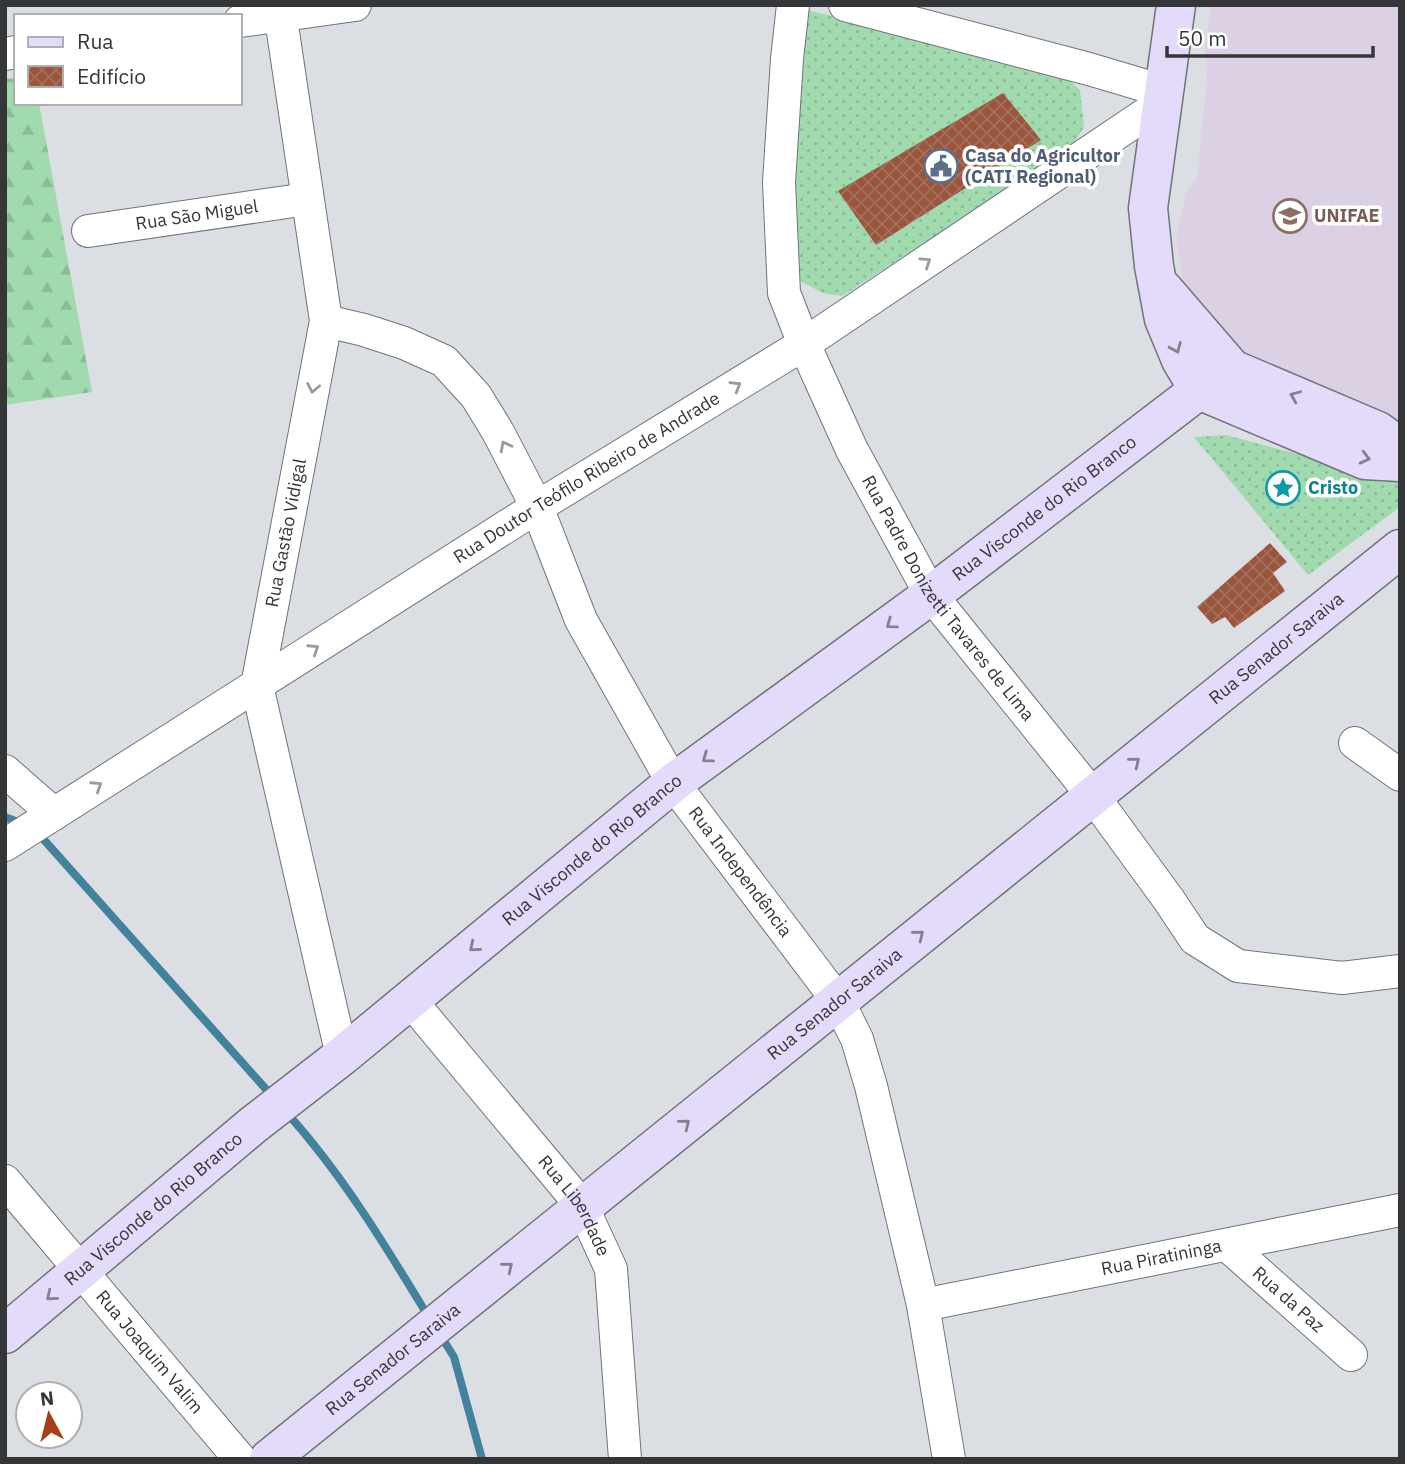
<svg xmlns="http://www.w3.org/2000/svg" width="1405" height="1464" font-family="'IBM Plex Sans',sans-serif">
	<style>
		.education { fill: #dbd0e4 }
		.grass { fill: url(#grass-dots) }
		.forest { fill: url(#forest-firs) }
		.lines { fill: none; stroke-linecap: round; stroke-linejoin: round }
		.stream { stroke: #43829d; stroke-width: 8 }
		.building { fill: url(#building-cross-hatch) }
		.street-casing { stroke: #707479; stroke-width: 34 }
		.secondary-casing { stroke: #707479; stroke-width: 41 }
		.street { stroke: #fff; stroke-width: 32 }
		.secondary { stroke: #e4dafa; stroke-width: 38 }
		.oneway { stroke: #9a9a9c }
		.oneway2 { stroke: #83808f }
		.labels { text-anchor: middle; stroke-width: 7; stroke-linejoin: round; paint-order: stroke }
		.service-label { font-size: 18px; font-weight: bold; fill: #4e5e75; stroke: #fff; text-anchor: start }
		.street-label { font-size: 18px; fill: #343638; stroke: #fff }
		.education-label { font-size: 18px; font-weight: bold; fill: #785e54; stroke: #fff; text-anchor: start }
		.culture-label { font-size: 18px; font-weight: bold; fill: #0d838f; stroke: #fff; text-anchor: start }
	</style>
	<defs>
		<pattern id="grass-dots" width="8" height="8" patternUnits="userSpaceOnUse" patternTransform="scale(1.75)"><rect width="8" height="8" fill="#a0daae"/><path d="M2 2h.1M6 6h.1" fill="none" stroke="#8abc96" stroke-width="1.8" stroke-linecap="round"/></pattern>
		<pattern id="forest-firs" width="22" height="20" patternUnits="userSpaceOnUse" patternTransform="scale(1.75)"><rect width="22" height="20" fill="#a0daae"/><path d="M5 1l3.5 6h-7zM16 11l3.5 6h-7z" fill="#8abc96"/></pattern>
		<pattern id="building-cross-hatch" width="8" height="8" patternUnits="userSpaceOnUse" patternTransform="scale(1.75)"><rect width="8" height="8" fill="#9a553c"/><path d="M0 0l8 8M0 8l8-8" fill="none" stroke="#a4705e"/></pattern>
	</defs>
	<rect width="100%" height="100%" fill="#dbdfe4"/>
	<path class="education" d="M1211 5H1400V423L1253 364 1200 311 1183 280 1176 239 1186 193 1197 177 1207 78 1205 48Z"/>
	<path class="grass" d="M808 10 1064 75 1080 90 1084 127 1070 149 842 296 823 293 800 281 795 163 798 18Z
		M1226 435 1400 481V507L1308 575 1194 437Z"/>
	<path class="forest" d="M16 78V103H39L92 392 5 405V79Z"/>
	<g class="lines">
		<path class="stream" d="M5 817 23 824
			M37 832 273 1097
			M286 1112C342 1174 385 1245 428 1316
			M439 1333 454 1357 482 1459"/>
	</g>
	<path class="building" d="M1003 93 1041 140 876 245 838 191Z
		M1270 543 1287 562 1273 573 1285 591 1234 628 1225 617 1212 624 1197 607Z"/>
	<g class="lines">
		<g class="street-casing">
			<g id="street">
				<path d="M279 5 326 321 257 686 342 1056"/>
				<path id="s1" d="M793 5 787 59 779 182 784 293 804 344 852 450 931 595 1093 796 1169 900 1195 939 1238 966 1342 978 1400 971"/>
				<path d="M845 5 1089 69 1163 91"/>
				<path d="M240 21 355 5"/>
				<path d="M5 54 16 52"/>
				<path id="s2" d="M88 231 307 199"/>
				<path id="s3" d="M326 321 364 330 404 343 444 361 476 396 498 432 537 507 581 620 673 783 838 1001 857 1039 871 1086 923 1305 949 1459"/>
				<path d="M1355 743 1400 775"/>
				<path d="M5 771 54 814"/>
				<path id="s4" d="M5 845 537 507 804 344 1162 103"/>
				<path id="s5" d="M410 1000 582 1206 611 1269 625 1459"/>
				<path id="s6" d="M5 1181 240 1459"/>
				<path id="s7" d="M1227 1245 1351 1355"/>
				<path id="s8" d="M923 1305 1400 1210"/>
			</g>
		</g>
		<g class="secondary-casing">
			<g id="secondary">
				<path d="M1176 5 1148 208 1154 266 1164 319 1181 360 1199 390 1365 460 1400 462"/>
				<path d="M1163 289 1232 369 1378 431 1400 447"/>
				<path id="s9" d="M5 1334 253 1125 342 1056 673 783 931 595 1199 390 1232 369"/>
				<path id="s10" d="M269 1459 1400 549"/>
			</g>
		</g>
		<use href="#street" class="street"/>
		<use href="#secondary" class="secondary"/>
	</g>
	<defs><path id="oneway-chevron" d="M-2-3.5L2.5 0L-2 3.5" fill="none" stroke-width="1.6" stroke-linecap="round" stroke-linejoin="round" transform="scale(1.75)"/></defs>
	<g class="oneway">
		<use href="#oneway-chevron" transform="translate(926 262) rotate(-34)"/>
		<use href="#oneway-chevron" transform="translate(736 386) rotate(-31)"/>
		<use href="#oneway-chevron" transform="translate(313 388) rotate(101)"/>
		<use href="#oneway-chevron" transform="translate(505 446) rotate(-118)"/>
		<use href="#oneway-chevron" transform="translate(314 649) rotate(-33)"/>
		<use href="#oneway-chevron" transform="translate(97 786) rotate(-33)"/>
	</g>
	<g class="oneway2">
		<use href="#oneway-chevron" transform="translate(1176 348) rotate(67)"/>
		<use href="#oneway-chevron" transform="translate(1295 396) rotate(-157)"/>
		<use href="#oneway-chevron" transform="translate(1365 458) rotate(14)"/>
		<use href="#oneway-chevron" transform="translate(891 624) rotate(144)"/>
		<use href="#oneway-chevron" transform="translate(707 758) rotate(144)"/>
		<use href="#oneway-chevron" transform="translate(1135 762) rotate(-39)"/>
		<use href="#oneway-chevron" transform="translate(919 935) rotate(-39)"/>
		<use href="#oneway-chevron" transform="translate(474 947) rotate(140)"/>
		<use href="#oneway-chevron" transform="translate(685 1124) rotate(-39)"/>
		<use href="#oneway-chevron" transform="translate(508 1267) rotate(-39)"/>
		<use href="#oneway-chevron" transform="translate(51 1296) rotate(140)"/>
	</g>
	<defs>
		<g id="civic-ring" transform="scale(1.75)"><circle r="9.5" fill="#fff" stroke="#5c6f8a" stroke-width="1.5"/><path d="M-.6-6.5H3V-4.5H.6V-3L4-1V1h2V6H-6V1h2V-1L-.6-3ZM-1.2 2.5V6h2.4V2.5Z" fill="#5c6f8a"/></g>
		<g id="university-ring" transform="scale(1.75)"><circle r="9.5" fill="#fff" stroke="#8d6e63" stroke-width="1.5"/><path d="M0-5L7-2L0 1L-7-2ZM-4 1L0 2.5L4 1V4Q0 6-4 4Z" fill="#8d6e63"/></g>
		<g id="sight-ring" transform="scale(1.75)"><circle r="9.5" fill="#fff" stroke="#0f9aa8" stroke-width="1.5"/><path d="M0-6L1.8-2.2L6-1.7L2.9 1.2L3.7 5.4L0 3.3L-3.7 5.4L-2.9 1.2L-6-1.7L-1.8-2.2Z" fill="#0f9aa8"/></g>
	</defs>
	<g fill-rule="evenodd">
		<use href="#civic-ring" x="941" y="166"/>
		<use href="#university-ring" x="1290" y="216"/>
		<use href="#sight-ring" x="1283" y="488"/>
	</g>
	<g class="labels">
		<g class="service-label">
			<text x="965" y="162">Casa do Agricultor<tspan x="965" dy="21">(CATI Regional)</tspan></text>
		</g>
		<g class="street-label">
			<text dy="6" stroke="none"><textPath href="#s2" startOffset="110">Rua São Miguel</textPath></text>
			<text dy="6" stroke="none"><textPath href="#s4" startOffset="688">Rua Doutor Teófilo Ribeiro de Andrade</textPath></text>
			<text dy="6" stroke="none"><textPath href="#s9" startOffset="1328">Rua Visconde do Rio Branco</textPath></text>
			<text transform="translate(286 533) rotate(-79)" y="6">Rua Gastão Vidigal</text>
			<text dy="6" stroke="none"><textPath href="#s1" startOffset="637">Rua Padre Donizetti Tavares de Lima</textPath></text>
			<text dy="6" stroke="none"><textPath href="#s10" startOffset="1293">Rua Senador Saraiva</textPath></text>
			<text dy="6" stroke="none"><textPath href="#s9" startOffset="761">Rua Visconde do Rio Branco</textPath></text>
			<text dy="6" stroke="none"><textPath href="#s3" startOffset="719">Rua Independência</textPath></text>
			<text dy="6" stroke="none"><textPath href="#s10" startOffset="726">Rua Senador Saraiva</textPath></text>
			<text dy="6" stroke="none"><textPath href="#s5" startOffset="264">Rua Liberdade</textPath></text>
			<text dy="6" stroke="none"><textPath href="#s9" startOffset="194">Rua Visconde do Rio Branco</textPath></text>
			<text dy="6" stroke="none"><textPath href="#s8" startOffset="243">Rua Piratininga</textPath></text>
			<text dy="6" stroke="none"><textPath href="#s7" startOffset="82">Rua da Paz</textPath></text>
			<text dy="6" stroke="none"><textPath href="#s6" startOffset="224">Rua Joaquim Valim</textPath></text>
			<text dy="6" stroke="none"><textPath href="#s10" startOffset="159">Rua Senador Saraiva</textPath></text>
		</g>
		<g class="education-label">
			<text x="1314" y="222">UNIFAE</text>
		</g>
		<g class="culture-label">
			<text x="1308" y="494">Cristo</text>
		</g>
	</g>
	<rect width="1405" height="1464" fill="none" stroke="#343638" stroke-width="14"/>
	<rect x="14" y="14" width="228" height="91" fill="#ffffff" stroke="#aeafaf" stroke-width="2"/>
	<rect x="28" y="37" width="35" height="10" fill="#e4dafa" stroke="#aeafaf" stroke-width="2"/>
	<text x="77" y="49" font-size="21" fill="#343638">Rua</text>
	<rect x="28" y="66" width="35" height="21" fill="url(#building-cross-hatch)" stroke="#aeafaf" stroke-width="2"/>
	<text x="77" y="84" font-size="21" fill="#343638">Edifício</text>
	<g transform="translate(49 1415) rotate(353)"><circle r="33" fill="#ffffff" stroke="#aeafaf" stroke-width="2"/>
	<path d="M0-5L12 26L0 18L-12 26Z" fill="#a53f18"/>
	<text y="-10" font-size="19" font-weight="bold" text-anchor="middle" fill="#343638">N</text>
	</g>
	<path d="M1167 46v10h206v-10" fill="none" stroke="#343638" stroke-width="3.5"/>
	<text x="1178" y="46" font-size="21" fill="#343638" stroke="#ffffff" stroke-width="5" paint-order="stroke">50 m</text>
</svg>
